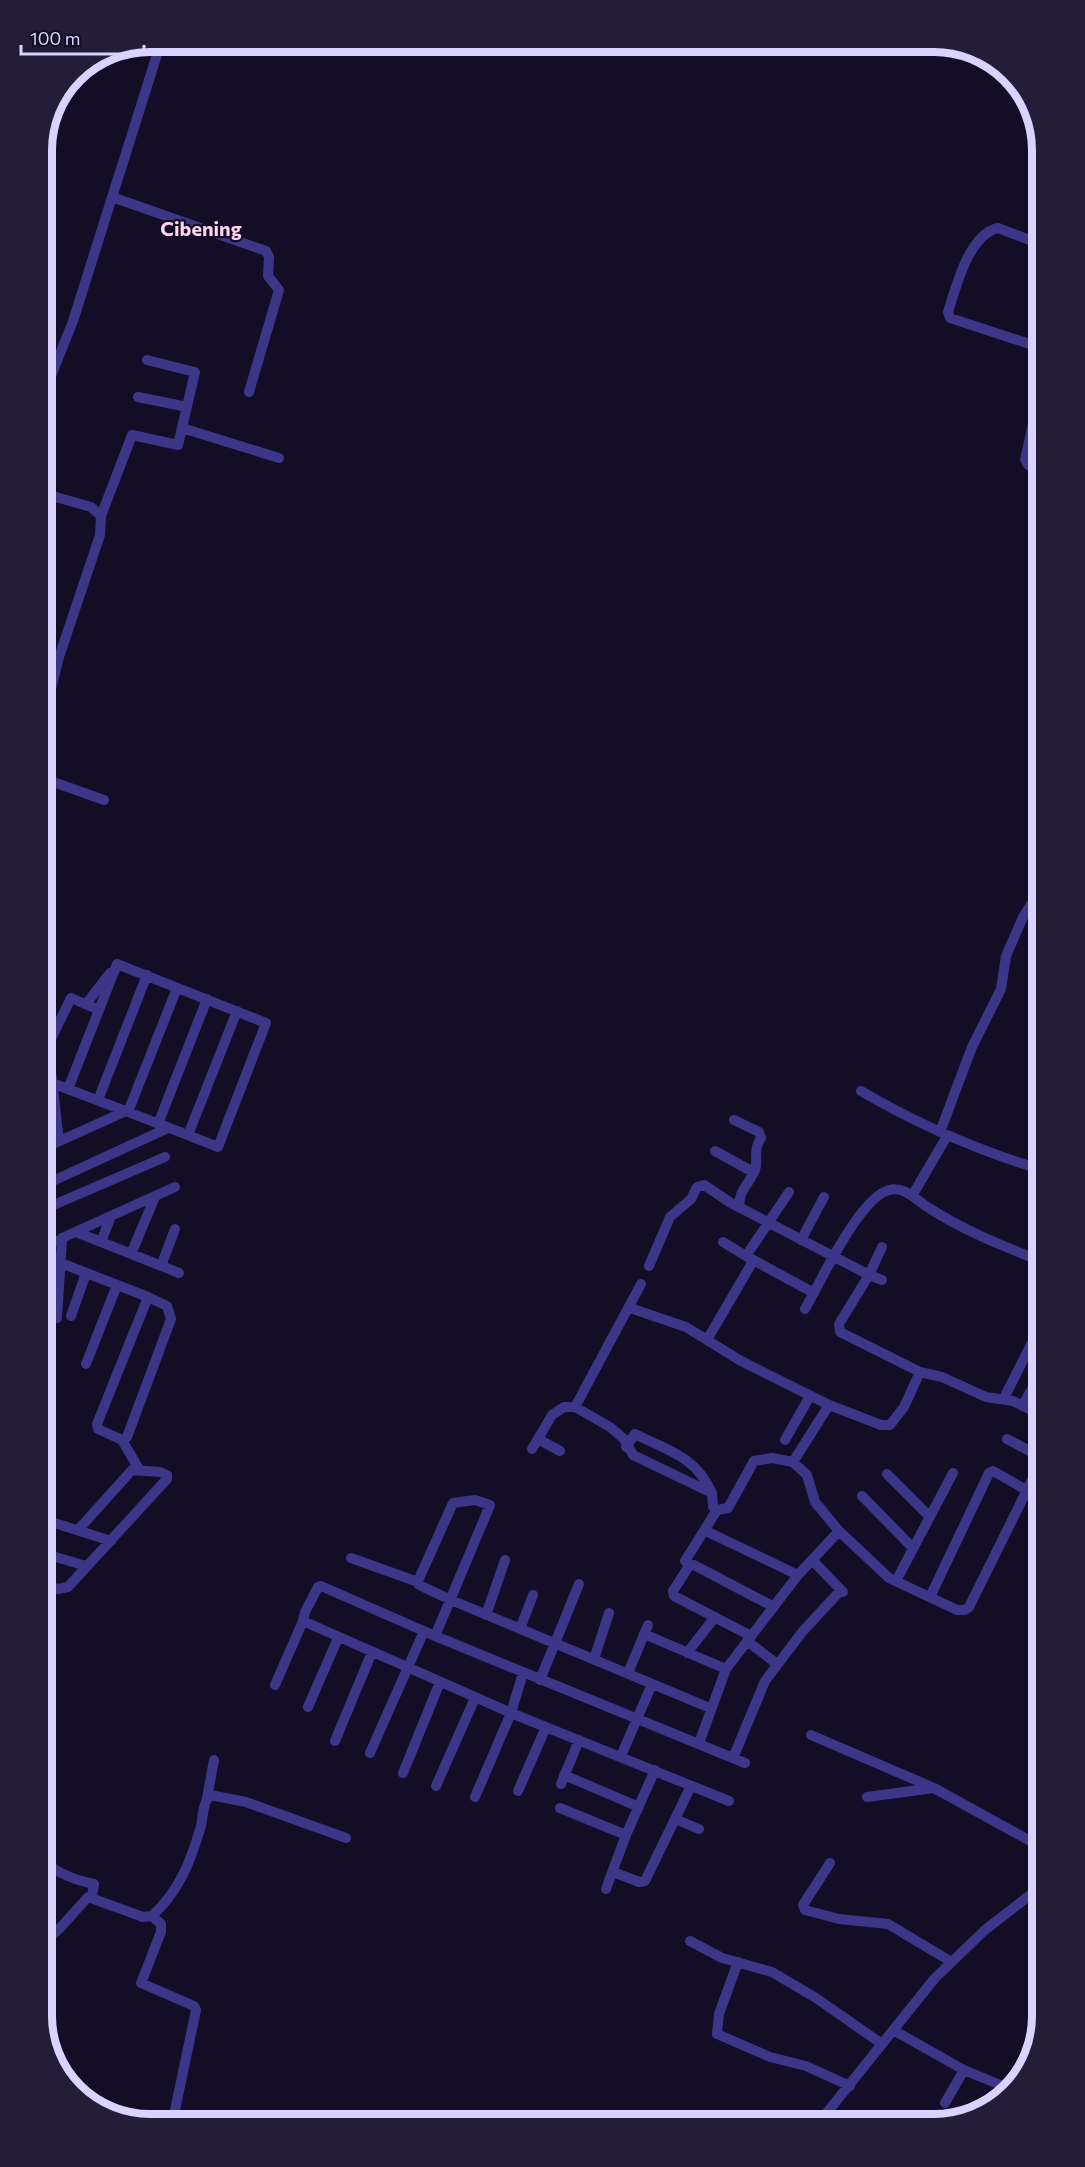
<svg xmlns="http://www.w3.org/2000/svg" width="1085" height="2167" font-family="Commissioner,sans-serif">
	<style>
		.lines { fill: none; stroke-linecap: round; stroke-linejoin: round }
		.minor { stroke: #3c3588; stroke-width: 10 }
		.labels { text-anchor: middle; stroke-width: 4.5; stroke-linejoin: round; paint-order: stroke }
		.quarter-label { font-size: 20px; font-weight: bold; fill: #ffd5ee; stroke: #130d26 }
		.rim { fill: none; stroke: #dad3ff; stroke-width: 8 }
	</style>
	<rect width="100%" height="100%" fill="#130d26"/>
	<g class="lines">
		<path class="minor" d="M112 197 266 251 269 257 268 276 279 290 249 392
			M1042 348 950 318 948 312C956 287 969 234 998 228L1043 245
			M138 397 187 407
			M42 399 73 321 161 42
			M182 428 279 458
			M1043 470 1028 465 1025 460 1040 392 1039 367 1043 344
			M101 516 132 435 178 445 195 372 147 360
			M42 653 59 657
			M42 724 59 657 100 535 101 516 91 507 42 493
			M42 778 104 800
			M42 907 49 911
			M86 1004 110 973
			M48 1045 59 1141
			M42 1049 48 1045 71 998 99 1010
			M52 1083C107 1104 163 1125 218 1147L266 1023 117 964 68 1089
			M861 1091C919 1125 979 1151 1043 1170
			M98 1100 147 975
			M128 1112 177 988
			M734 1120 759 1132 761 1138C754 1148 757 1154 756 1166 754 1180 736 1191 740 1207
			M158 1124 207 999
			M940 1132 972 1047 1001 989 1006 956 1023 917 1043 886
			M188 1135 237 1011
			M42 1149 126 1111
			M715 1151 753 1172
			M42 1186 168 1128
			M789 1192 746 1256 814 1293
			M912 1196 947 1136
			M42 1210 165 1157
			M76 1232 179 1273
			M62 1238 175 1187
			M801 1240 824 1197
			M101 1242 111 1216
			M723 1242 746 1256
			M42 1244 62 1240 57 1318
			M131 1254 155 1197
			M61 1263 148 1297
			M161 1266 175 1229
			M649 1266 670 1217 691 1199 697 1187 704 1185 731 1203 869 1275 839 1324 840 1332 920 1372 942 1377 986 1397 1013 1401 1043 1416
			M882 1280 869 1275 882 1247
			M148 1297 167 1306 171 1319 127 1437 122 1440 98 1429 97 1424Z
			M630 1308 686 1327 741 1361 829 1405 881 1425H890L904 1407 920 1372
			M805 1309C821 1281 859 1198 889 1190 903 1186 916 1199 926 1206 962 1230 1003 1246 1043 1262
			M71 1316 86 1273
			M707 1340 753 1261
			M86 1364 117 1285
			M1004 1398 1043 1321
			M1022 1406 1043 1370
			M575 1407 641 1284
			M538 1439 560 1451
			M1007 1439 1043 1458
			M122 1440 139 1469
			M785 1440 810 1396
			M626 1447 635 1434C669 1451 695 1456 712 1493
			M532 1449 552 1415 564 1407H575L610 1427 624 1439 633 1455 712 1493 713 1507 717 1510 685 1561
			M793 1462 807 1475 815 1502 839 1531
			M887 1474 929 1516
			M862 1496 912 1547
			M717 1510 728 1508 754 1461 772 1458 793 1462 829 1405
			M42 1519 111 1541
			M710 1533 798 1575
			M42 1553 86 1566
			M351 1558 418 1582
			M812 1560 843 1592
			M896 1581 953 1473
			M42 1584 58 1589 68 1587 167 1479V1475L160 1472 132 1470 78 1530
			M930 1597 989 1473 993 1471 1028 1491
			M486 1615 505 1560
			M520 1629 533 1595
			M644 1634 726 1669
			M435 1636 490 1505 475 1500 453 1503 418 1581 419 1585 451 1600 710 1708
			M751 1636 674 1596 673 1591 689 1566 694 1565 774 1607
			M747 1641 777 1664
			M687 1653 715 1617
			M594 1659 609 1613
			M628 1673 648 1625
			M540 1680 579 1584
			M275 1685 303 1621
			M308 1707 338 1638
			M811 1735 934 1788 1043 1848
			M335 1741 372 1652
			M699 1743 726 1669 798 1575 839 1531 889 1578 957 1610H965L969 1607 1043 1458
			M370 1753 424 1631
			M621 1756 652 1684
			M733 1758 765 1681 803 1631 841 1590
			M403 1773 440 1682
			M564 1775 639 1807
			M561 1784 579 1740
			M436 1786 475 1698
			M518 1791 546 1727
			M475 1797 511 1713 523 1673
			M867 1797 934 1788
			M207 1798 214 1760
			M729 1801 511 1713 303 1621 305 1612 318 1587 321 1586 435 1636 745 1763
			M42 1808 46 1809
			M560 1808 626 1835
			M675 1819 699 1829
			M42 1856C52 1873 75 1880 94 1884L92 1896
			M830 1863 803 1905 805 1910 839 1919 888 1924 950 1961
			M613 1872 639 1882 645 1881 691 1786
			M606 1889 626 1835 655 1770
			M152 1916 161 1924V1932L141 1983 194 2006 196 2010 174 2115 178 2125
			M690 1941 722 1958 772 1972 816 1998 882 2044
			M42 1944 60 1928 88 1897 143 1917 152 1916C179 1891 191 1861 201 1826 203 1816 203 1802 210 1795L246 1802 346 1838
			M738 1962 719 2014 717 2034 770 2057 806 2066 850 2086
			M893 2030 964 2070 1010 2089
			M945 2103 964 2070
			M817 2125 935 1978 985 1930 1043 1885"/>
	</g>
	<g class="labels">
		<g class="quarter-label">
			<text x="201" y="236">Cibening</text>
		</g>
	</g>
	<path d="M0 0H1085V2167H0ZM150 52H934A98 98 0 0 1 1032 150V2016A98 98 0 0 1 934 2114H150A98 98 0 0 1 52 2016V150A98 98 0 0 1 150 52Z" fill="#231d37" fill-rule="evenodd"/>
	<path class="rim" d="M150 52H934A98 98 0 0 1 1032 150V2016A98 98 0 0 1 934 2114H150A98 98 0 0 1 52 2016V150A98 98 0 0 1 150 52Z"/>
	<path d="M21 45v9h123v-9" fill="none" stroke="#dad3ff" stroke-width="3"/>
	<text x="30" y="45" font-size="18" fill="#dad3ff" stroke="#130d26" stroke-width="4.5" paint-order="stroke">100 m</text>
</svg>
